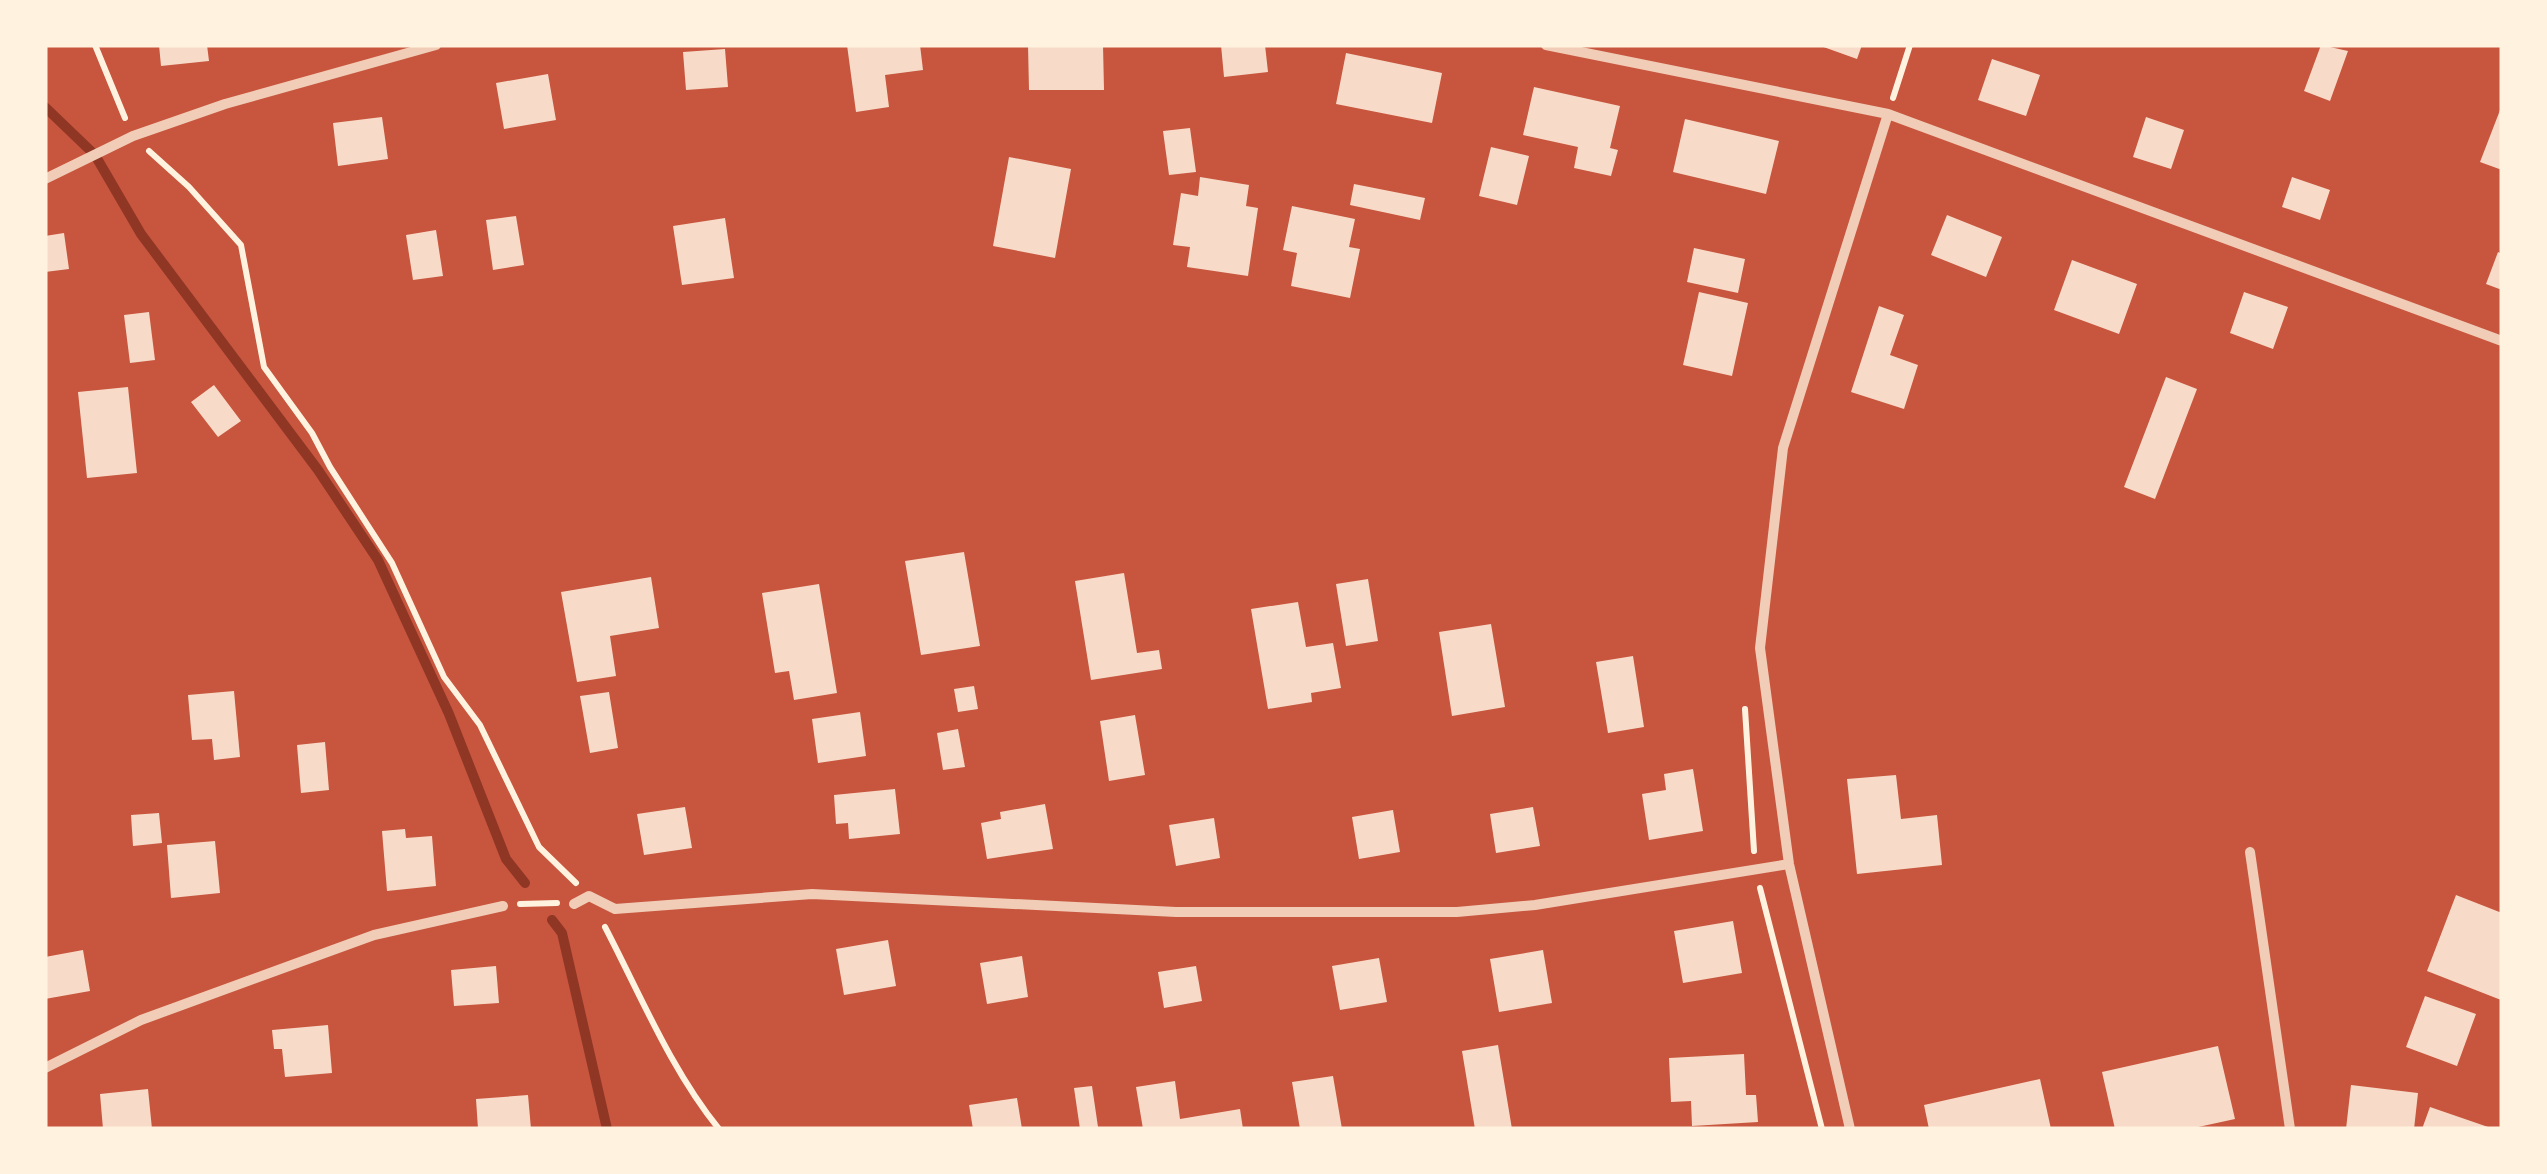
<svg xmlns="http://www.w3.org/2000/svg" width="2547" height="1174" font-family="Quicksand,sans-serif">
	<style>
		.lines { fill: none; stroke-linecap: round; stroke-linejoin: round }
		.stream { stroke: #8f3625; stroke-width: 10 }
		.building { fill: #f7dbc8 }
		.path { stroke: #fff3e0; stroke-width: 6 }
		.minor { stroke: #f1ccb7; stroke-width: 10 }
	</style>
	<rect width="100%" height="100%" fill="#c8553d"/>
	<g class="lines">
		<path class="stream" d="M45 107 95 155 141 234 318 470 378 560 449 714 506 859 525 883
			M552 920 562 933 607 1129"/>
	</g>
	<path class="building" d="M159 45H207L209 61 161 66Z
		M847 45H920L923 70 885 75 889 107 856 112Z
		M1028 45H1103L1104 90H1029Z
		M1221 45H1265L1268 72 1224 77Z
		M1818 45H1862L1857 59Z
		M2321 45 2348 51 2330 101 2304 91Z
		M725 49 728 87 686 90 683 52Z
		M1346 53 1442 73 1432 123 1336 104Z
		M1992 59 2040 75 2026 116 1978 100Z
		M548 74 556 120 504 129 496 83Z
		M1534 87 1620 106 1610 148 1618 150 1611 176 1574 168 1578 147 1523 135Z
		M2502 105V170L2480 162Z
		M382 117 388 159 338 166 333 123Z
		M2146 117 2184 130 2171 169 2133 157Z
		M1685 119 1779 141 1766 194 1673 172Z
		M1190 128 1196 172 1169 175 1163 131Z
		M1491 147 1529 156 1517 205 1479 196Z
		M1009 157 1071 169 1055 258 993 246Z
		M1200 177 1249 185 1246 206 1258 208 1248 276 1187 267 1190 247 1173 245 1181 193 1198 196Z
		M2292 177 2330 190 2320 220 2282 207Z
		M1354 184 1425 198 1420 220 1350 205Z
		M1292 206 1355 219 1349 247 1360 249 1350 298 1291 286 1297 253 1283 250Z
		M1947 215 2002 237 1986 277 1931 255Z
		M516 216 524 265 493 270 486 220Z
		M725 218 734 278 682 285 673 226Z
		M436 230 443 276 413 280 406 235Z
		M64 233 69 269 45 272V236Z
		M1694 248 1745 259 1738 293 1687 282Z
		M2498 252 2502 254V290L2486 284Z
		M2072 260 2137 284 2119 334 2054 310Z
		M1699 292 1748 303 1732 376 1683 365Z
		M2244 292 2288 307 2273 349 2230 333Z
		M1879 306 1904 315 1890 355 1918 365 1904 409 1851 392Z
		M149 312 155 360 130 363 124 315Z
		M2166 377 2197 389 2155 499 2124 487Z
		M214 385 241 421 218 437 191 402Z
		M128 387 137 473 87 478 78 392Z
		M964 552 980 646 921 655 905 561Z
		M1124 573 1137 653 1159 650 1162 669 1091 680 1075 581Z
		M651 577 659 628 610 636 616 676 577 682 561 592Z
		M1368 579 1378 641 1346 646 1336 584Z
		M819 584 837 693 794 700 789 671 775 673 762 593Z
		M1298 602 1306 647 1333 643 1341 688 1311 693 1312 702 1268 709 1251 609Z
		M1491 624 1505 707 1452 716 1439 632Z
		M1633 656 1644 727 1608 733 1596 662Z
		M974 686 978 709 958 712 954 689Z
		M234 691 240 757 214 760 212 739 192 740 188 695Z
		M609 692 618 748 590 753 580 696Z
		M860 712 866 756 818 763 812 719Z
		M1135 715 1145 775 1109 781 1100 721Z
		M958 729 965 767 943 770 937 733Z
		M325 742 329 790 301 793 297 745Z
		M1693 769 1703 831 1649 840 1642 794 1666 790 1664 774Z
		M1896 775 1901 819 1937 815 1942 865 1857 874 1847 779Z
		M895 789 900 834 849 839 848 823 836 824 834 795Z
		M1045 804 1053 849 987 859 981 823 1001 819 1000 812Z
		M685 807 692 848 644 855 637 814Z
		M1533 807 1540 846 1496 853 1490 814Z
		M1393 810 1400 852 1359 859 1352 817Z
		M159 813 162 843 133 846 131 815Z
		M1214 818 1220 858 1176 866 1169 825Z
		M405 829 406 838 432 836 436 886 387 891 382 831Z
		M215 841 220 893 171 898 167 845Z
		M2456 895 2502 913 2501 1000 2427 971Z
		M1733 921 1742 973 1683 983 1674 931Z
		M888 940 896 986 844 995 836 949Z
		M83 950 90 991 45 999V957Z
		M1543 950 1552 1003 1499 1012 1490 959Z
		M1022 956 1028 997 987 1004 980 963Z
		M1379 958 1387 1002 1340 1010 1332 966Z
		M496 966 499 1003 454 1006 451 970Z
		M1196 966 1202 1001 1164 1008 1158 972Z
		M2425 996 2476 1014 2457 1066 2406 1047Z
		M328 1025 332 1073 285 1077 282 1049H274L272 1030Z
		M1498 1045 1512 1129H1475L1462 1051Z
		M2218 1046 2235 1119 2189 1129H2115L2102 1072Z
		M1744 1054 1746 1095H1756L1758 1122 1692 1126 1691 1101 1671 1102 1669 1058Z
		M1333 1076 1342 1129H1300L1292 1082Z
		M2040 1079 2051 1129H1929L1924 1105Z
		M1175 1081 1180 1119 1240 1109 1243 1129H1143L1136 1087Z
		M2351 1085 2418 1093 2414 1129H2346Z
		M1092 1086 1098 1127 1080 1129 1074 1088Z
		M148 1089 152 1129H103L100 1094Z
		M528 1095 531 1129H478L476 1099Z
		M1017 1098 1022 1129H973L969 1105Z
		M2430 1107 2491 1128V1129H2422Z"/>
	<g class="lines">
		<path class="path" d="M95 45 125 118
			M1893 98 1910 45
			M149 151 189 187 241 245 264 367 312 433 330 467 392 563 444 677 480 725 539 847 576 883
			M1745 709 1754 851
			M1760 888 1822 1129
			M520 904 557 903
			M605 927C640 994 671 1070 719 1129"/>
		<path class="minor" d="M1546 45 1888 114 2502 341
			M45 179 133 136 225 104 436 45
			M2250 852 2290 1129
			M574 904 589 896 615 909 812 894 1176 912H1457L1535 905 1789 864
			M45 1068 141 1020 374 935 503 906
			M1850 1129 1789 864 1760 648 1783 448 1888 114"/>
	</g>
	<rect width="2547" height="1174" fill="none" stroke="#fff3e0" stroke-width="95"/>
</svg>
